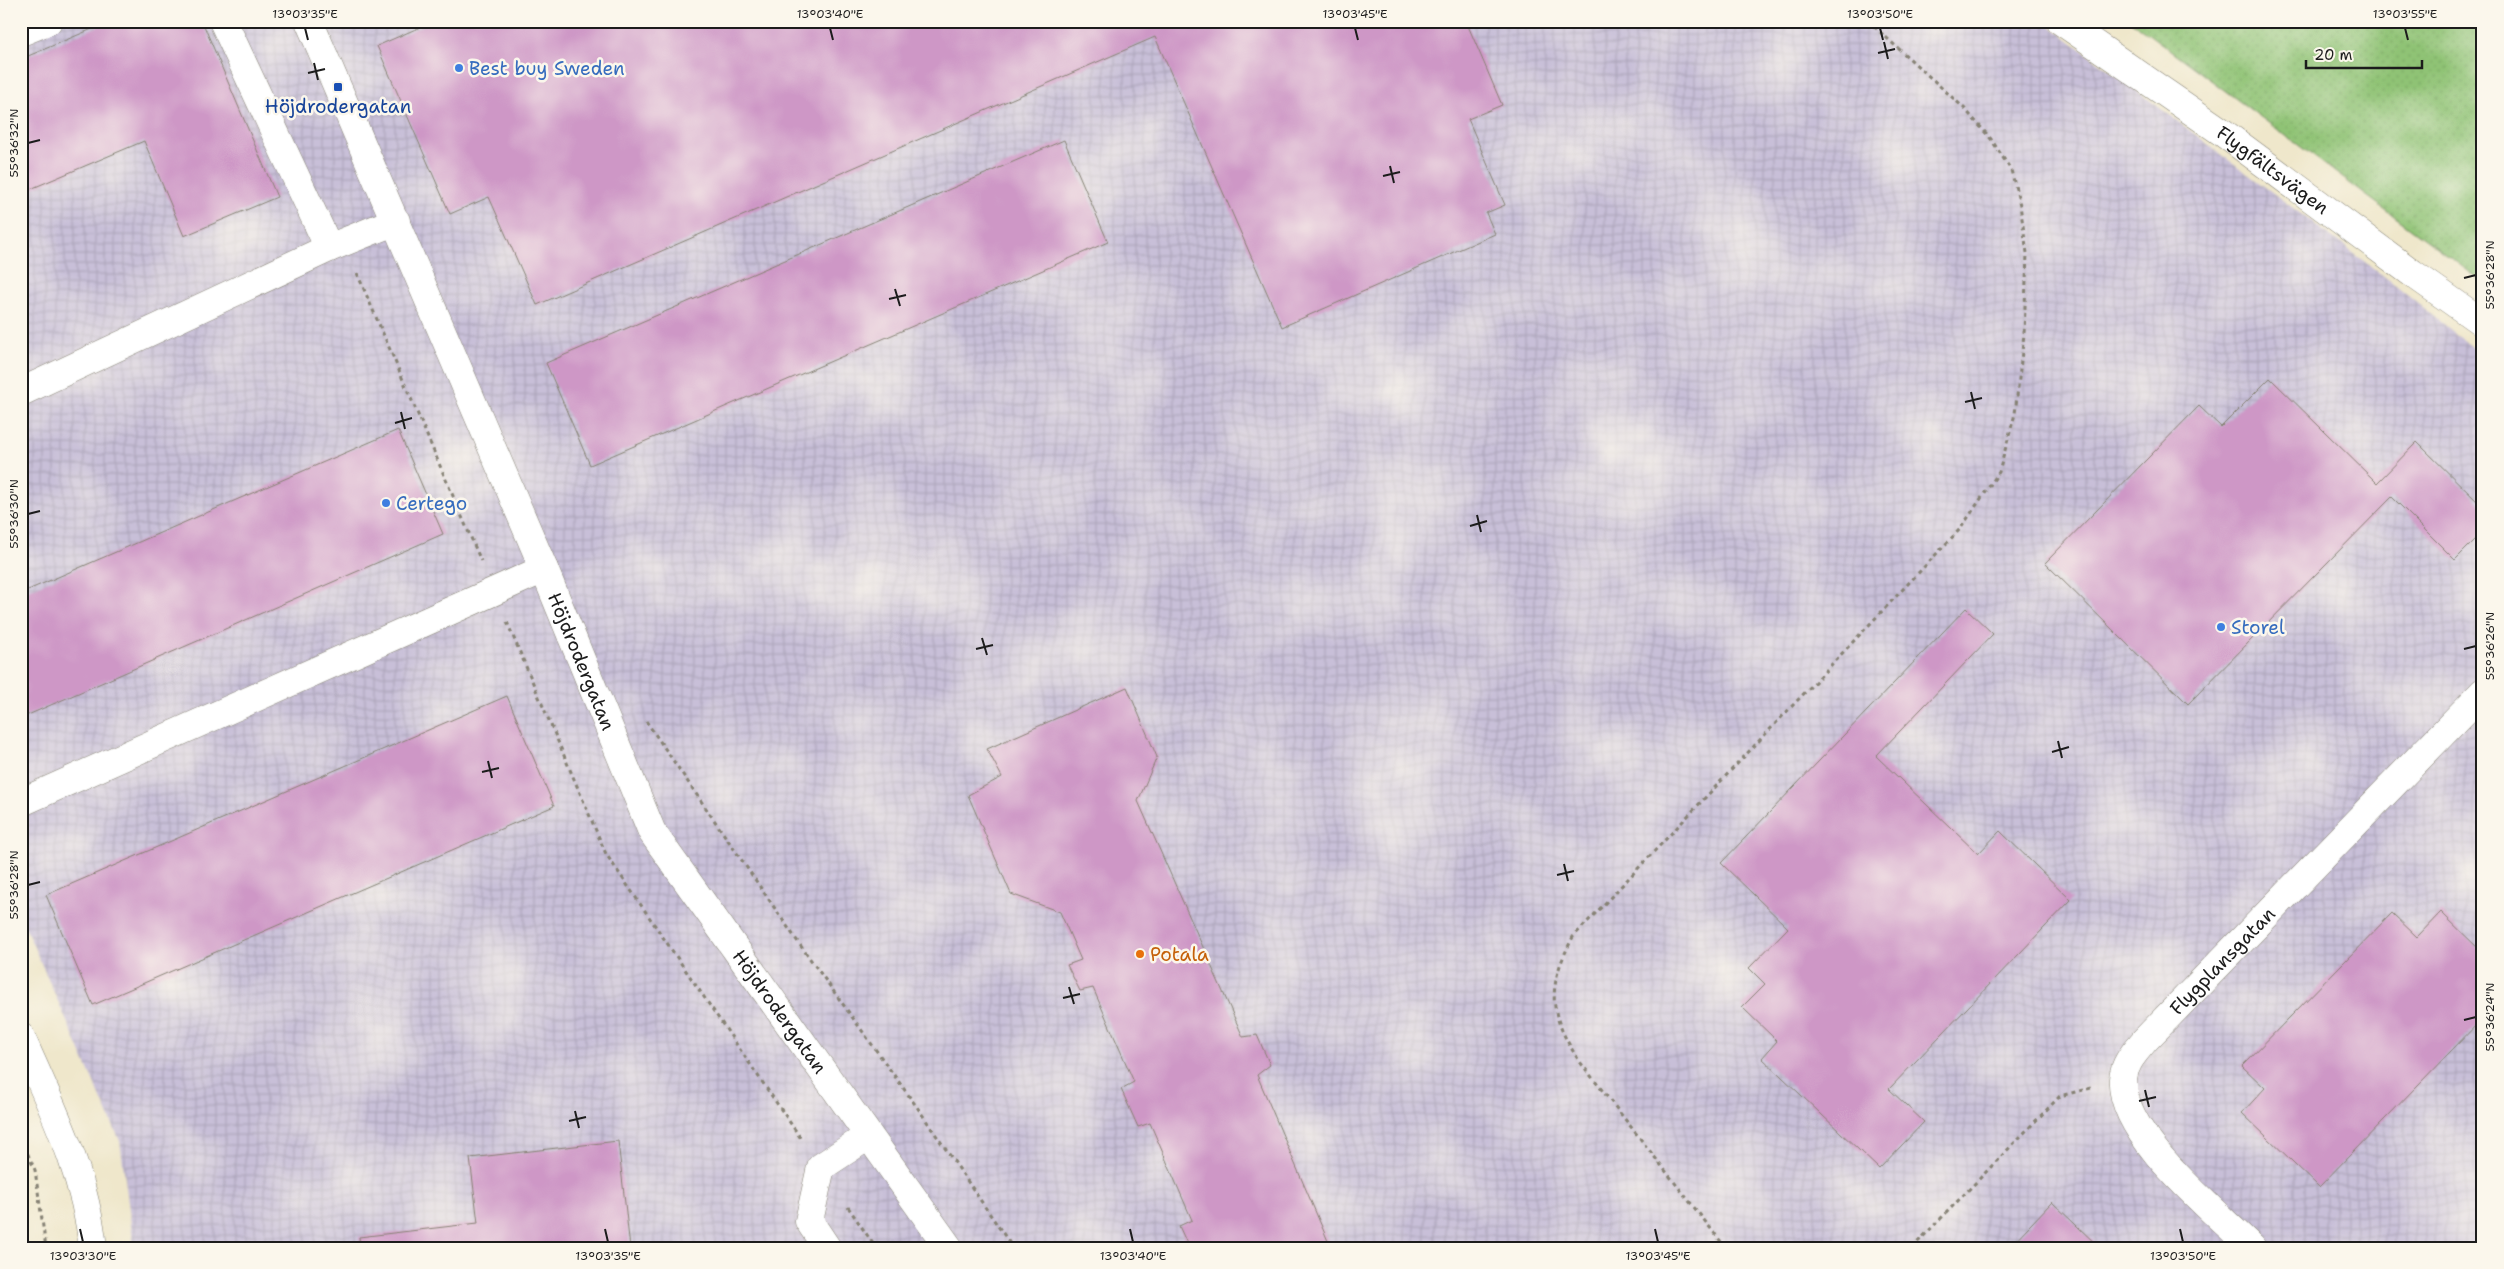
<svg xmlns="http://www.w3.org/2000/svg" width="2504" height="1269" font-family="'Shantell Sans',sans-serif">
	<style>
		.industrial { fill: url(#industrial-grid) }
		.grass { fill: url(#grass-dots); stroke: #567048 }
		.building { fill: #ce97c6 }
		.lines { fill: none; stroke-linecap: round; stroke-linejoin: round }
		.minor-casing { stroke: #868274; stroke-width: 29 }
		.path { stroke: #868274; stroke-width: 3; stroke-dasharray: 4 4; stroke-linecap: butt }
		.minor { stroke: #fff; stroke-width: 28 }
		.ticks { fill: none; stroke: #1c1c1c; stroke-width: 2 }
		.shop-dot { fill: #3f7fe0; stroke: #fbf7ec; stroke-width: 2 }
		.transit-dot { fill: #1a4fb4; stroke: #fbf7ec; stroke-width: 2 }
		.food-dot { fill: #e8710a; stroke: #fbf7ec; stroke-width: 2 }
		.labels { text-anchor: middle; stroke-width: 5; stroke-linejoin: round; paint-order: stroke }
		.shop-label { font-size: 19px; fill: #366cbe; stroke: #fbf7ec; text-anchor: start }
		.transit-label { font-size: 19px; fill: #164399; stroke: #fbf7ec }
		.street-label { font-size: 19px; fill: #1c1c1c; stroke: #fbf7ec }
		.food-label { font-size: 19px; fill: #c56008; stroke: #fbf7ec; text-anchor: start }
		.neatline { fill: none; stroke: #1c1c1c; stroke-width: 2 }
		.ticks-label { font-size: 12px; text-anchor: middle; fill: #1c1c1c }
	</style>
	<defs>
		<pattern id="industrial-grid" width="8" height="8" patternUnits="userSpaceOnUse" patternTransform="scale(1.25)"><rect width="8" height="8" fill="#c8bfd8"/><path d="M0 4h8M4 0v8" fill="none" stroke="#aba4b9"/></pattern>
		<pattern id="grass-dots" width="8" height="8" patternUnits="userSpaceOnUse" patternTransform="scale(1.25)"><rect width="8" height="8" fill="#8fc375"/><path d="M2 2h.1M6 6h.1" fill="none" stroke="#7ba765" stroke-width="1.8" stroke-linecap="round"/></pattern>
	</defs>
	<rect width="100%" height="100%" fill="#fbf7ec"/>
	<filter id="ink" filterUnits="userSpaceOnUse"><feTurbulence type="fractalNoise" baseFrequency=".02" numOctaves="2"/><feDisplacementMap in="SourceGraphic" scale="10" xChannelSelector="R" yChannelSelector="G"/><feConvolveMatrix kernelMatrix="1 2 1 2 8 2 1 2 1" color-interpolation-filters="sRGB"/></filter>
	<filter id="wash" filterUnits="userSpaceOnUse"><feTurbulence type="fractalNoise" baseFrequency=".0096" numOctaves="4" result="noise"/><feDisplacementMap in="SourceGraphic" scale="20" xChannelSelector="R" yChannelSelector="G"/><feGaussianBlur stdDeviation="1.12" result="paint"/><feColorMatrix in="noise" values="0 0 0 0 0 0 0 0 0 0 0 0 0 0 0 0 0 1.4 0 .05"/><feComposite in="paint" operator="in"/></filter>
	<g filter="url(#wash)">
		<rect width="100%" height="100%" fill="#efe7cb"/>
		<path class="industrial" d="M21 21H2044L2397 286 2483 356V1248H134L120 1141 21 918Z"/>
		<path class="grass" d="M2131 21H2483V282Z"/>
		<g id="blocks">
			<path class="building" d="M111 21H202L277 197 184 236 144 141 21 193V59Z
				M434 21H1466L1502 105 1468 119 1505 205 1486 213 1495 234 1282 327 1155 37 537 305 489 197 450 214 377 46Z
				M1064 140 1108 242 590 465 546 363Z
				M2270 378 2377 483 2417 442 2483 507V532L2455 560 2392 497 2188 704 2045 563 2199 406 2221 427Z
				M398 430 443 534 21 718V593Z
				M1966 608 1993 634 1876 756 1978 854 2000 831 2071 900 1889 1089 1924 1122 1879 1169 1762 1058 1777 1041 1742 1007 1765 984 1749 968 1788 928 1721 863Z
				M1127 687 1157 757 1138 801 1243 1037 1257 1035 1270 1065 1257 1075 1331 1248H1189L1179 1226 1192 1220 1150 1123 1138 1127 1121 1089 1134 1082 1093 988 1080 991 1067 965 1081 960 1060 912 1011 894 968 795 1002 777 987 749Z
				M507 696 554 806 93 1005 46 895Z
				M2441 912 2483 953V1018L2319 1187 2242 1113 2265 1088 2242 1066 2392 913 2417 937Z
				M618 1141 630 1248H360L359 1237 478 1223 470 1158Z
				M2052 1202 2100 1248H2008Z"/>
		</g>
	</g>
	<g filter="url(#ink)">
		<use href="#blocks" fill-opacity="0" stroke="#868274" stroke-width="1"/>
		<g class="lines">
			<g class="minor-casing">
				<g id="minor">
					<path d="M223 21 329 248"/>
					<path id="s1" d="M309 21 544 569 652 832 949 1248"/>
					<path id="s2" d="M2061 21 2222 132 2412 273 2483 323"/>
					<path d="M21 32 48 21"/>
					<path d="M21 392 329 248 396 221"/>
					<path d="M22 802 544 569"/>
					<path d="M21 1037C51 1106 85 1172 93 1248"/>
					<path d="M827 1248 809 1221 821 1167 868 1136"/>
					<path id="s3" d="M2252 1248C2214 1210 2119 1135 2123 1079 2124 1063 2135 1052 2145 1040L2483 692"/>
				</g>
			</g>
			<path class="path" d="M357 273 481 561
				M507 622 606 854 802 1140
				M646 721 798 942 917 1107 1013 1248
				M21 1139 35 1170 46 1248
				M848 1207 876 1248
				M1726 1248 1580 1062C1548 1014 1546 988 1573 937L1961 528 1999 472 2015 414 2024 334 2027 253 2020 205 2011 170 1991 139 1964 108 1868 21
				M1912 1248 2060 1096 2091 1088"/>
			<use href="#minor" class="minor"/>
		</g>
	</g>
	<path class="ticks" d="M305 28 308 40M830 28 833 40M1355 28 1358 40M1880 28 1883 40M2405 28 2408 40M1884 42 1888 59M1878 53 1895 49M314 63 318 80M308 73 325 69M28 143 40 140M1390 166 1394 183M1383 176 1400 172M2464 278 2476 275M895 289 900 306M889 299 906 295M1971 392 1975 409M1965 402 1982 398M401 412 405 429M395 423 412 418M28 514 40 511M1477 515 1481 532M1470 526 1487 521M982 638 987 655M976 649 993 645M2464 649 2476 646M2058 741 2062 758M2052 752 2069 747M488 761 492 778M482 772 499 768M1564 864 1568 881M1557 875 1574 871M28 885 40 882M1069 987 1074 1004M1063 998 1080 994M2464 1020 2476 1017M2145 1090 2149 1107M2139 1101 2156 1097M575 1111 579 1128M569 1121 586 1117M80 1229 83 1242M605 1229 608 1242M1130 1229 1133 1242M1655 1229 1658 1242M2180 1229 2183 1242"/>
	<g class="shop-dot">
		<circle cx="459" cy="68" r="5"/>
		<circle cx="386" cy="503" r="5"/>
		<circle cx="2221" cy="627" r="5"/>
	</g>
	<rect class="transit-dot" x="333" y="82" width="10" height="10" rx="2.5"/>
	<circle class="food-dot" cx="1140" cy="954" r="5"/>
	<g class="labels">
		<g class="shop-label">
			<text x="469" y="75">Best buy Sweden</text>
			<text x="396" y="510">Certego</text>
			<text x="2231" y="634">Storel</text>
		</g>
		<g class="transit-label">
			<text x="338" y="113">Höjdrodergatan</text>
		</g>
		<g class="street-label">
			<text dy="7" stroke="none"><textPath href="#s2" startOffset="259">Flygfältsvägen</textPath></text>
			<text dy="7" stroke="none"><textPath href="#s1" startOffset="696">Höjdrodergatan</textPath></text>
			<text dy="7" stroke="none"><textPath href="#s3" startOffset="374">Flygplansgatan</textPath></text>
			<text dy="7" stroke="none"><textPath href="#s1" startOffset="1101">Höjdrodergatan</textPath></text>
		</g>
		<g class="food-label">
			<text x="1150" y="961">Potala</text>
		</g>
	</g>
	<rect width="2504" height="1269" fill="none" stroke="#fbf7ec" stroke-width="55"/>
	<path d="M2306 60v8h116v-8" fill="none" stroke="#1c1c1c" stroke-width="2.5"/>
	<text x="2314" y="60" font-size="15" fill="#1c1c1c" stroke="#fbf7ec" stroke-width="4" paint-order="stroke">20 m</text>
	<rect x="28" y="28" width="2448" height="1214" class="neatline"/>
	<g class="ticks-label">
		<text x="305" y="18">13°03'35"E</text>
		<text x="830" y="18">13°03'40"E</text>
		<text x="1355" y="18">13°03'45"E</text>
		<text x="1880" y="18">13°03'50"E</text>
		<text x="2405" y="18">13°03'55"E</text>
		<text transform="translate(14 143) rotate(-90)" y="4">55°36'32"N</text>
		<text transform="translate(2490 275) rotate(-90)" y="4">55°36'28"N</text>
		<text transform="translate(14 514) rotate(-90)" y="4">55°36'30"N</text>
		<text transform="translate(2490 646) rotate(-90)" y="4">55°36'26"N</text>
		<text transform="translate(14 885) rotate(-90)" y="4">55°36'28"N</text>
		<text transform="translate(2490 1017) rotate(-90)" y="4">55°36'24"N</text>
		<text x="83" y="1260">13°03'30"E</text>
		<text x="608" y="1260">13°03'35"E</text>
		<text x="1133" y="1260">13°03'40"E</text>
		<text x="1658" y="1260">13°03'45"E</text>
		<text x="2183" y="1260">13°03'50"E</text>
	</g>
</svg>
